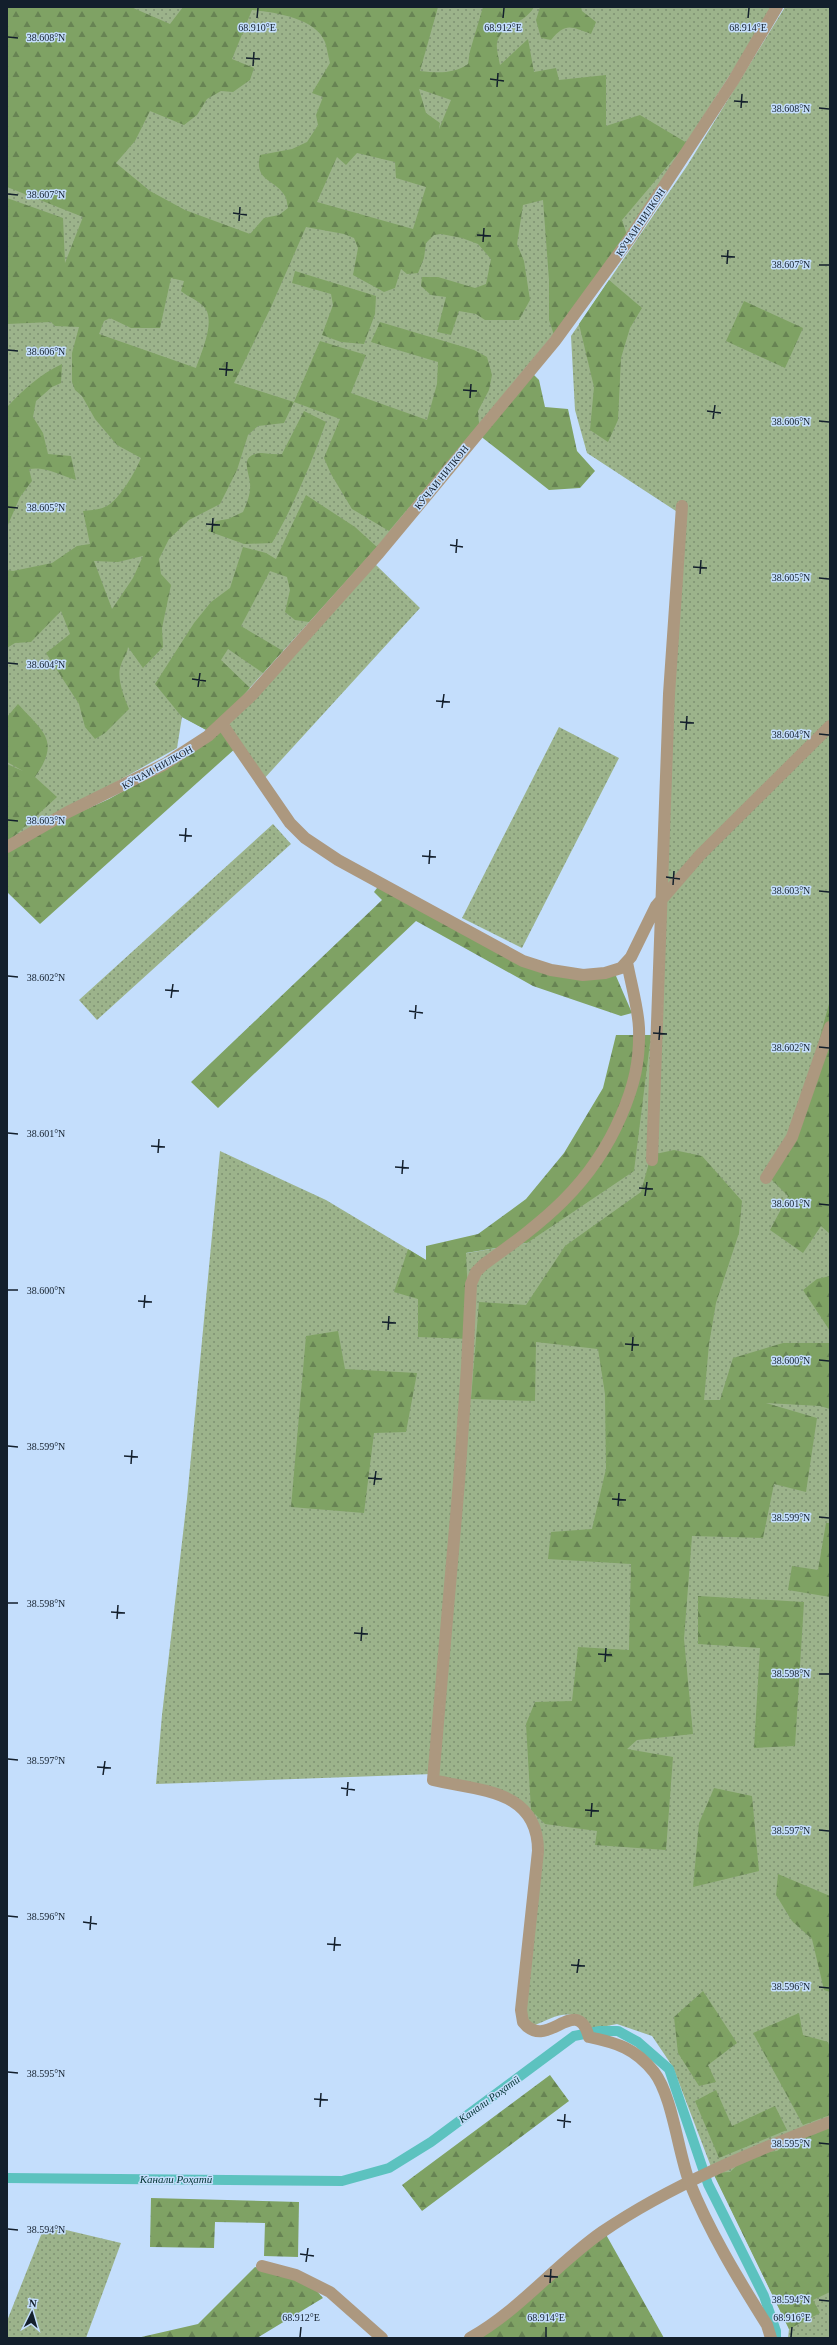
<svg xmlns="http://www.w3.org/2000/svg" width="837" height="2345" font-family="Georgia,serif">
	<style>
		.grass { fill: url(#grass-dots) }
		.forest { fill: url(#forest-firs); fill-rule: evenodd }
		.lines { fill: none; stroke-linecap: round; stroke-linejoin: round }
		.canal { stroke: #5cc2bf; stroke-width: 10 }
		.minor { stroke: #ac987f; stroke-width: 12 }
		.ticks { fill: none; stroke: #131f2c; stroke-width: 1.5 }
		.labels { text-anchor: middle; stroke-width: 3; stroke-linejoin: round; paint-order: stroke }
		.street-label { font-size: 10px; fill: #131f2c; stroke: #c4defc }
		.water-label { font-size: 11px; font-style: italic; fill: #003231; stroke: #c4defc }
		.ticks-label { font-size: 10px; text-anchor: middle; fill: #131f2c; stroke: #c4defc; stroke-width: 3; stroke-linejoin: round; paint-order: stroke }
	</style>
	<defs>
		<pattern id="grass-dots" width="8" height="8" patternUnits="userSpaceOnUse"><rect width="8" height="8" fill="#9cb38b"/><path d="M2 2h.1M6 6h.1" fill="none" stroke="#7e9172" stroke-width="1.8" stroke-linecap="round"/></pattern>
		<pattern id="forest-firs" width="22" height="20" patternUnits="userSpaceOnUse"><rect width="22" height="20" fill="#7fa264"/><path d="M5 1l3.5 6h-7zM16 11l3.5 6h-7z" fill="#678353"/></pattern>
	</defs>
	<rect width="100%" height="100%" fill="#c4defc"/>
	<path class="grass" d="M7 7H771L753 39 627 235 552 336 377 547 210 732 182 717 177 748 7 843Z
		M785 7H830V2338H788L789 2329 713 2172 673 2067 652 2036 617 2024 586 2030 578 2016C561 2011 548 2020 533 2026L524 2022 536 1876 531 1810 433 1774 156 1784 162 1715 187 1499 220 1151 326 1200 426 1260 527 1243 651 1035 682 515 587 453 575 410 571 336 687 166Z
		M374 563 420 608 262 781 224 726Z
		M559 727 619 758 522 948 462 918Z
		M273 824 291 844 97 1020 79 1000Z
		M45 2225 121 2243 86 2338H7V2321Z"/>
	<path class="forest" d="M7 7H131L170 24 183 7H438L420 71C437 73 454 74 468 64L470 51 483 7H534C525 24 500 25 497 43 496 49 499 59 500 65L528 39 534 72 556 68 559 80 606 75V126L640 115 687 143 622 220 627 235 554 335 549 320V280L543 200 523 205 517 244 524 261 530 300 519 320H485L476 314 459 311 451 335 437 332 446 297 431 295 421 286 422 277H438L475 288 486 284 491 259 478 244 462 238 441 234 434 235 426 243 424 258 418 273 407 274 401 269 395 288 384 292 353 275 358 248 354 238 344 234 306 227 271 307 234 383 294 402 320 341 366 355 351 393 427 420 437 384 438 362 371 342 380 322 474 350 487 357 492 375 489 390 478 411 479 424 389 531 352 509 331 474 324 458 340 419 294 402 284 423 258 426 248 435 237 470 220 504 189 520 169 539 159 559 161 574 171 585 162 628 163 647 143 668 128 647C127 655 123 658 121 665 116 677 124 697 129 709L105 733 95 739 85 727 79 704 46 653 70 634 61 611 31 642 15 643 7 648V570L13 571 52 563 77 546 90 544 83 511C92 510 102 510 110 504 121 496 136 471 141 458L117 445 95 419 82 396 75 390 72 382V353L79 327 55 326 51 322 7 324V198L63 218 65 263 83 217 7 187ZM252 10C274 12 316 18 325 42 327 48 328 56 330 63L312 93 323 97 316 115 318 125 307 142 292 149 260 155C254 182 274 178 285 196 287 199 287 204 288 208L279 215 264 218 250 234 185 210 150 191 116 163 135 141 150 111 184 125 197 115 207 99 221 91 233 92 250 80 254 68 232 59ZM419 89 451 100 439 129 440 123 426 113ZM357 153 395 162 396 178 426 187 413 229 317 202 337 157 346 165ZM171 278 184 281 181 291C188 297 196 299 202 305 218 317 201 353 196 368L99 334 104 321 110 318 131 328H160ZM143 556 133 578 112 609 94 561 118 562Z
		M540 7H581L582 11 596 22 591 34C571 27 566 22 551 40L541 38 536 20Z
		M295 271 376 296 375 314 364 344 341 342 322 335 333 305 331 294 292 283Z
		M609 280 642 308 630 328 621 358 618 420 608 442 590 430 594 387 579 324Z
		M744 301 803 328 785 368 726 341Z
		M62 364 61 383 52 387 36 401 33 417 43 433 48 454 71 456 76 480C60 475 45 466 29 469L32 481 20 497 7 527V407C24 389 39 375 62 364Z
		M531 372 539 380 545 407 568 409 577 451 595 471 580 488 549 490 479 435Z
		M304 411 326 422C311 464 294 505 272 543L244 544 208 531 216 521 228 519 243 512C247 503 251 493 250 483 249 471 239 456 260 453 267 453 274 455 282 454Z
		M306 495 355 527 377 547 309 622 295 620 285 612 290 590 287 577 270 571 241 626 283 651 263 673 228 649 221 660 250 688 210 732 182 717 155 684 194 623 211 602 230 588 243 547 266 553 276 559Z
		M18 704C43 732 61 740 35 777L57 797 7 843V764L23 771 7 762V717Z
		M224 726 237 747 40 924 7 892V852L44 828 109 799 168 766Z
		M380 884 534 969H613L632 1013 621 1016 533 986 416 921 218 1108 191 1082 382 900 374 892Z
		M830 1000V1234L821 1226 803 1253 770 1230 788 1196 767 1175 786 1143 810 1074Z
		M616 1035H651L634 1171 527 1243 466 1253 470 1339 418 1337V1299L394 1292 408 1249 426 1260V1246L478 1234 526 1199 564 1153 603 1088Z
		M674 1150 702 1156 742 1201 739 1233 716 1303 709 1344 704 1400H720L733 1358 783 1343H830V1409L820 1406 766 1403 817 1418 806 1492 774 1484 763 1538 692 1536 684 1639 693 1734 637 1740 627 1749 673 1757 666 1850 595 1845 597 1831 545 1824 531 1810 526 1724 535 1702 572 1701 578 1647 629 1650 631 1564 548 1559 551 1532 592 1529 606 1469 605 1394 598 1349 536 1342 535 1401 471 1399 479 1302 526 1305 565 1246 641 1192 651 1155Z
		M830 1276V1331L803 1290 817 1279Z
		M338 1331 345 1369 417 1373 406 1432 374 1433 364 1513 291 1507 306 1336Z
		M826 1523H830V1597L788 1590 792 1566 818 1570Z
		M698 1596 804 1602 795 1746 754 1748 760 1648 698 1644Z
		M714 1788 752 1796 759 1871 693 1887 699 1823Z
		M778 1874 830 1896V1992L824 1990 812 1939 792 1921 776 1895Z
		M703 1991 737 2043 708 2065 716 2082 699 2086 678 2053 674 2017Z
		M799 2013 803 2035 828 2042 830 2048V2115L803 2125 753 2033Z
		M550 2075 569 2101 422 2211 402 2185Z
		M716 2090 732 2126 775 2106 787 2130 719 2158 695 2101Z
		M830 2124V2292L813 2300 820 2313 789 2329 713 2173 730 2172 749 2154 777 2151 800 2134 814 2135Z
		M151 2198 299 2202 298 2257 264 2256 265 2223 215 2222 214 2248 150 2247Z
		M604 2231 664 2338H472Z
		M255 2267 306 2279 323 2298 257 2338H137L198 2324Z"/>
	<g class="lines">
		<path class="canal" d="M7 2178 342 2181 389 2168 431 2142 574 2036 600 2031H618L638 2042 669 2069 708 2184 764 2296 776 2331V2338"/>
		<path class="minor" d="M222 724 290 823 305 838 338 860 523 961 551 970 583 975 605 973 621 968 631 957 656 906 700 855 830 726
			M7 847 68 812 165 764 208 736 252 695 379 553 555 341 630 238 733 81 777 7
			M627 962C631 984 638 1007 639 1028 640 1062 634 1086 621 1116 591 1186 543 1222 483 1265L476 1272 471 1284 467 1367 459 1482 433 1780C479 1791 538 1789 538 1851L521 2010 523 2022C547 2053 576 1992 589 2037 617 2043 635 2048 654 2072 672 2095 678 2151 689 2181 709 2231 738 2279 767 2325L771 2338
			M652 1160 669 694 682 506
			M766 1178 792 1137 830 1027
			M262 2266 296 2275 330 2292 382 2338
			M470 2338C520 2310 556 2264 602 2232 671 2185 752 2152 830 2122"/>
	</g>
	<path class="ticks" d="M257 18 258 8M503 18 504 8M748 18 749 8M8 37 18 38M246 58 260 59M253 66 254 52M490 79 504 81M497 87 498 73M734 101 748 102M741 108 742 94M819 108 829 109M8 194 18 195M233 213 247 215M239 221 240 207M477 235 491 236M483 242 484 228M721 256 735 257M727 264 728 250M819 265H829M8 350 18 351M219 369 233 370M226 376 227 362M463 390 477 391M470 398 471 384M707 411 721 413M713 419 715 405M819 421 829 422M8 507 18 508M206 524 220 525M212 532 213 518M450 545 463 547M456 553 457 539M693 567 707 568M700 574 701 560M819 578 829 579M8 663 18 664M192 679 206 681M198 687 200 673M436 701 450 702M442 708 444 694M680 722 694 723M686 730 687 716M819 734 829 735M8 820 18 821M179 835 192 836M185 842 186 828M422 856 436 857M429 864 430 850M666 877 680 879M673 885 674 871M819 891 829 892M8 976 18 977M165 990 179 991M171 998 173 984M409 1011 423 1013M415 1019 416 1005M653 1033 667 1034M659 1040 660 1026M819 1047 829 1048M8 1133 18 1134M151 1146 165 1147M158 1153 159 1139M395 1167 409 1168M402 1174 403 1160M639 1188 653 1189M645 1196 647 1182M819 1204 829 1205M8 1290H18M138 1301 152 1302M144 1308 145 1295M382 1322 396 1323M388 1330 389 1316M625 1344 639 1345M632 1351 633 1337M819 1360 829 1361M8 1446 18 1447M124 1456 138 1457M131 1464 132 1450M368 1478 382 1479M374 1485 376 1471M612 1499 626 1500M618 1506 619 1493M819 1517 829 1518M8 1603H18M111 1612 125 1613M117 1619 118 1605M354 1633 368 1634M361 1641 362 1627M598 1654 612 1655M605 1662 606 1648M819 1674H829M8 1759 18 1760M97 1767 111 1768M103 1775 105 1761M341 1788 355 1790M347 1796 348 1782M585 1810 599 1811M591 1817 592 1803M819 1830 829 1831M8 1916 18 1917M83 1922 97 1924M90 1930 91 1916M327 1944 341 1945M334 1951 335 1937M571 1965 585 1966M577 1973 579 1959M819 1987 829 1988M8 2072 18 2073M314 2099 328 2100M320 2107 321 2093M557 2120 571 2122M564 2128 565 2114M819 2143 829 2144M8 2229 18 2230M300 2254 314 2256M306 2262 308 2248M544 2276 558 2277M550 2283 551 2269M819 2300 829 2301M300 2337 301 2327M546 2337V2327M791 2337 792 2327"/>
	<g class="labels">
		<g class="street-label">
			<text transform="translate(640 222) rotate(-56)" y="4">КӮЧАИ НИЛКОН</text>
			<text transform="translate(441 477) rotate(-51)" y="4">КӮЧАИ НИЛКОН</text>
			<text transform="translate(157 767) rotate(-29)" y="4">КӮЧАИ НИЛКОН</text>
		</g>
		<g class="water-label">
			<text transform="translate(489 2099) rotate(-36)" y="4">Канали Роҳатӣ</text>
			<text x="176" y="2183">Канали Роҳатӣ</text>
		</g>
	</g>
	<g class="ticks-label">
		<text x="257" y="31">68.910°E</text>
		<text x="503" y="31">68.912°E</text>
		<text x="748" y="31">68.914°E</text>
		<text x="46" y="41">38.608°N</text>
		<text x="791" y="112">38.608°N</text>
		<text x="46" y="198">38.607°N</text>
		<text x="791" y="268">38.607°N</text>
		<text x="46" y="355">38.606°N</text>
		<text x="791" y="425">38.606°N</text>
		<text x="46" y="511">38.605°N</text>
		<text x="791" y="581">38.605°N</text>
		<text x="46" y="668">38.604°N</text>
		<text x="791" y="738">38.604°N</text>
		<text x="46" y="824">38.603°N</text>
		<text x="791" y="894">38.603°N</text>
		<text x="46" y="981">38.602°N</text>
		<text x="791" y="1051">38.602°N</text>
		<text x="46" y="1137">38.601°N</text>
		<text x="791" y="1207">38.601°N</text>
		<text x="46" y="1294">38.600°N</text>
		<text x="791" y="1364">38.600°N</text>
		<text x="46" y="1450">38.599°N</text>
		<text x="791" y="1521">38.599°N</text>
		<text x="46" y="1607">38.598°N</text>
		<text x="791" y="1677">38.598°N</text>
		<text x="46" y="1764">38.597°N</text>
		<text x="791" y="1834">38.597°N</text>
		<text x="46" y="1920">38.596°N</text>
		<text x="791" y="1990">38.596°N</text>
		<text x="46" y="2077">38.595°N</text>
		<text x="791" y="2147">38.595°N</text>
		<text x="46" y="2233">38.594°N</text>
		<text x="791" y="2303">38.594°N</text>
		<text x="301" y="2321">68.912°E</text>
		<text x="546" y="2321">68.914°E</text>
		<text x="792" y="2321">68.916°E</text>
	</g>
	<rect width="837" height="2345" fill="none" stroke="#131f2c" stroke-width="16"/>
	<g transform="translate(32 2313) rotate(5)" stroke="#c4defc" stroke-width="3" paint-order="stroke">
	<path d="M0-3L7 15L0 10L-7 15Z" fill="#131f2c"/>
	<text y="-6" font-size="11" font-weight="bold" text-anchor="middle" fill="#131f2c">N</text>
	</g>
</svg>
